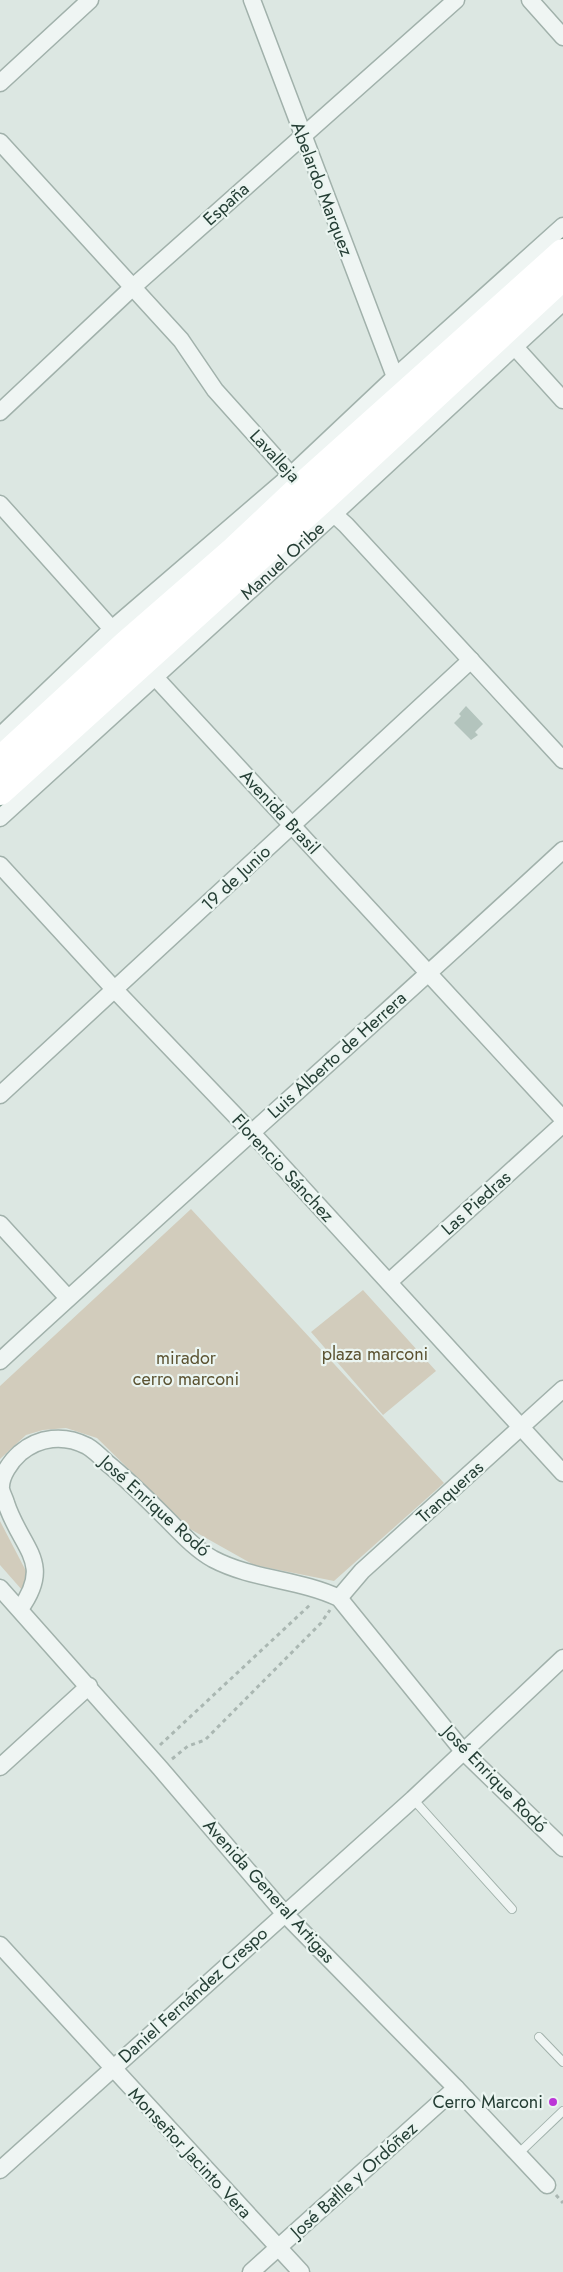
<svg xmlns="http://www.w3.org/2000/svg" width="563" height="2272" font-family="Jost,sans-serif">
	<style>
		.green { fill: #d2ccbc }
		.building { fill: #b3c4bd }
		.lines { fill: none; stroke-linecap: round; stroke-linejoin: round }
		.service-casing { stroke: #a1b1ab; stroke-width: 10 }
		.minor-casing { stroke: #a1b1ab; stroke-width: 19 }
		.trunk-casing { stroke: #829f93; stroke-width: 30 }
		.path { stroke: #aab7b2; stroke-width: 3; stroke-dasharray: 4 4; stroke-linecap: butt }
		.service { stroke: #eff5f3; stroke-width: 8 }
		.minor { stroke: #eff5f3; stroke-width: 16 }
		.trunk { stroke: #fff; stroke-width: 28 }
		.poi-dot { fill: #bc36d7; stroke: #ebf5f1; stroke-width: 2 }
		.labels { text-anchor: middle; stroke-width: 4.5; stroke-linejoin: round; paint-order: stroke }
		.street-label { font-size: 18px; fill: #253e35; stroke: #ebf5f1 }
		.park-label { font-size: 18px; fill: #5b5231; stroke: #ebf5f1 }
		.poi-label { font-size: 18px; fill: #253e35; stroke: #ebf5f1; text-anchor: end }
	</style>
	<rect width="100%" height="100%" fill="#dce7e2"/>
	<path class="green" d="M191 1209 444 1483 334 1581 254 1565 190 1529 97 1438 66 1428 43 1430 26 1435 0 1459V1386Z
		M363 1290 436 1371 383 1415 311 1332Z
		M0 1521 27 1573 22 1590 0 1565Z"/>
	<path class="building" d="M466 706 483 724 475 732 478 735 471 740 454 723 461 716 459 714Z"/>
	<g class="lines">
		<g class="service-casing">
			<path id="service" d="M413 1799 512 1909
				M539 2037 563 2062
				M518 2154 563 2111"/>
		</g>
		<g class="minor-casing">
			<g id="minor">
				<path d="M252 0 395 377"/>
				<path d="M530 0 563 37"/>
				<path d="M0 83 90 0"/>
				<path d="M0 142 181 340 215 390 291 475 346 525 563 760"/>
				<path d="M514 346 563 400"/>
				<path d="M0 412 133 287 456 0"/>
				<path d="M0 504 154 676 563 1119"/>
				<path d="M0 736 113 628 291 475 395 377 563 226"/>
				<path id="s1" d="M0 818 334 514 563 302"/>
				<path d="M0 865 115 990 251 1132 563 1473"/>
				<path d="M0 1095 471 660"/>
				<path d="M0 1224 68 1298"/>
				<path d="M389 1282 563 1124"/>
				<path d="M0 1361C187 1189 377 1022 563 850"/>
				<path d="M0 1588 160 1768 284 1913 456 2088 547 2185"/>
				<path d="M339 1598 362 1571 563 1389"/>
				<path d="M20 1609C54 1562 21 1549 6 1503 5 1499 2 1494 1 1489 0 1476 11 1461 20 1453 39 1437 64 1434 87 1446 94 1450 101 1457 107 1463 127 1479 147 1499 165 1517 180 1532 195 1549 213 1559 253 1580 299 1579 339 1598L463 1751 563 1848"/>
				<path d="M0 1767 89 1686"/>
				<path d="M0 1945 301 2272"/>
				<path d="M0 2170 413 1799 563 1658"/>
				<path d="M251 2272 456 2088"/>
			</g>
		</g>
		<g class="trunk-casing">
			<path id="trunk" d="M0 761 127 644 235 550 303 486 563 253
				M0 791 320 501 563 276"/>
		</g>
		<path class="path" d="M160 1745 311 1604
			M172 1759 188 1746 205 1740 321 1623 330 1610
			M556 2195 563 2203"/>
		<use href="#service" class="service"/>
		<use href="#minor" class="minor"/>
		<use href="#trunk" class="trunk"/>
	</g>
	<circle class="poi-dot" cx="553" cy="2102" r="5"/>
	<g class="labels">
		<g class="street-label">
			<text transform="translate(322 189) rotate(69)" y="6">Abelardo Marquez</text>
			<text transform="translate(226 204) rotate(-42)" y="6">España</text>
			<text transform="translate(275 456) rotate(47)" y="6">Lavalleja</text>
			<text dy="6" stroke="none"><textPath href="#s1" startOffset="382">Manuel Oribe</textPath></text>
			<text transform="translate(280 812) rotate(47)" y="6">Avenida Brasil</text>
			<text transform="translate(236 878) rotate(-43)" y="6">19 de Junio</text>
			<text transform="translate(337 1055) rotate(-42)" y="6">Luis Alberto de Herrera</text>
			<text transform="translate(283 1168) rotate(47)" y="6">Florencio Sánchez</text>
			<text transform="translate(476 1203) rotate(-42)" y="6">Las Piedras</text>
			<text transform="translate(450 1492) rotate(-42)" y="6">Tranqueras</text>
			<text transform="translate(155 1506) rotate(42)" y="6">José Enrique Rodó</text>
			<text transform="translate(495 1779) rotate(46)" y="6">José Enrique Rodó</text>
			<text transform="translate(269 1891) rotate(48)" y="6">Avenida General Artigas</text>
			<text transform="translate(193 1995) rotate(-42)" y="6">Daniel Fernández Crespo</text>
			<text transform="translate(190 2153) rotate(47)" y="6">Monseñor Jacinto Vera</text>
			<text transform="translate(354 2180) rotate(-42)" y="6">José Batlle y Ordóñez</text>
		</g>
		<g class="park-label">
			<text x="375" y="1360">plaza marconi</text>
			<text x="186" y="1364">mirador<tspan x="186" dy="21">cerro marconi</tspan></text>
		</g>
		<g class="poi-label">
			<text x="543" y="2108">Cerro Marconi</text>
		</g>
	</g>
</svg>
